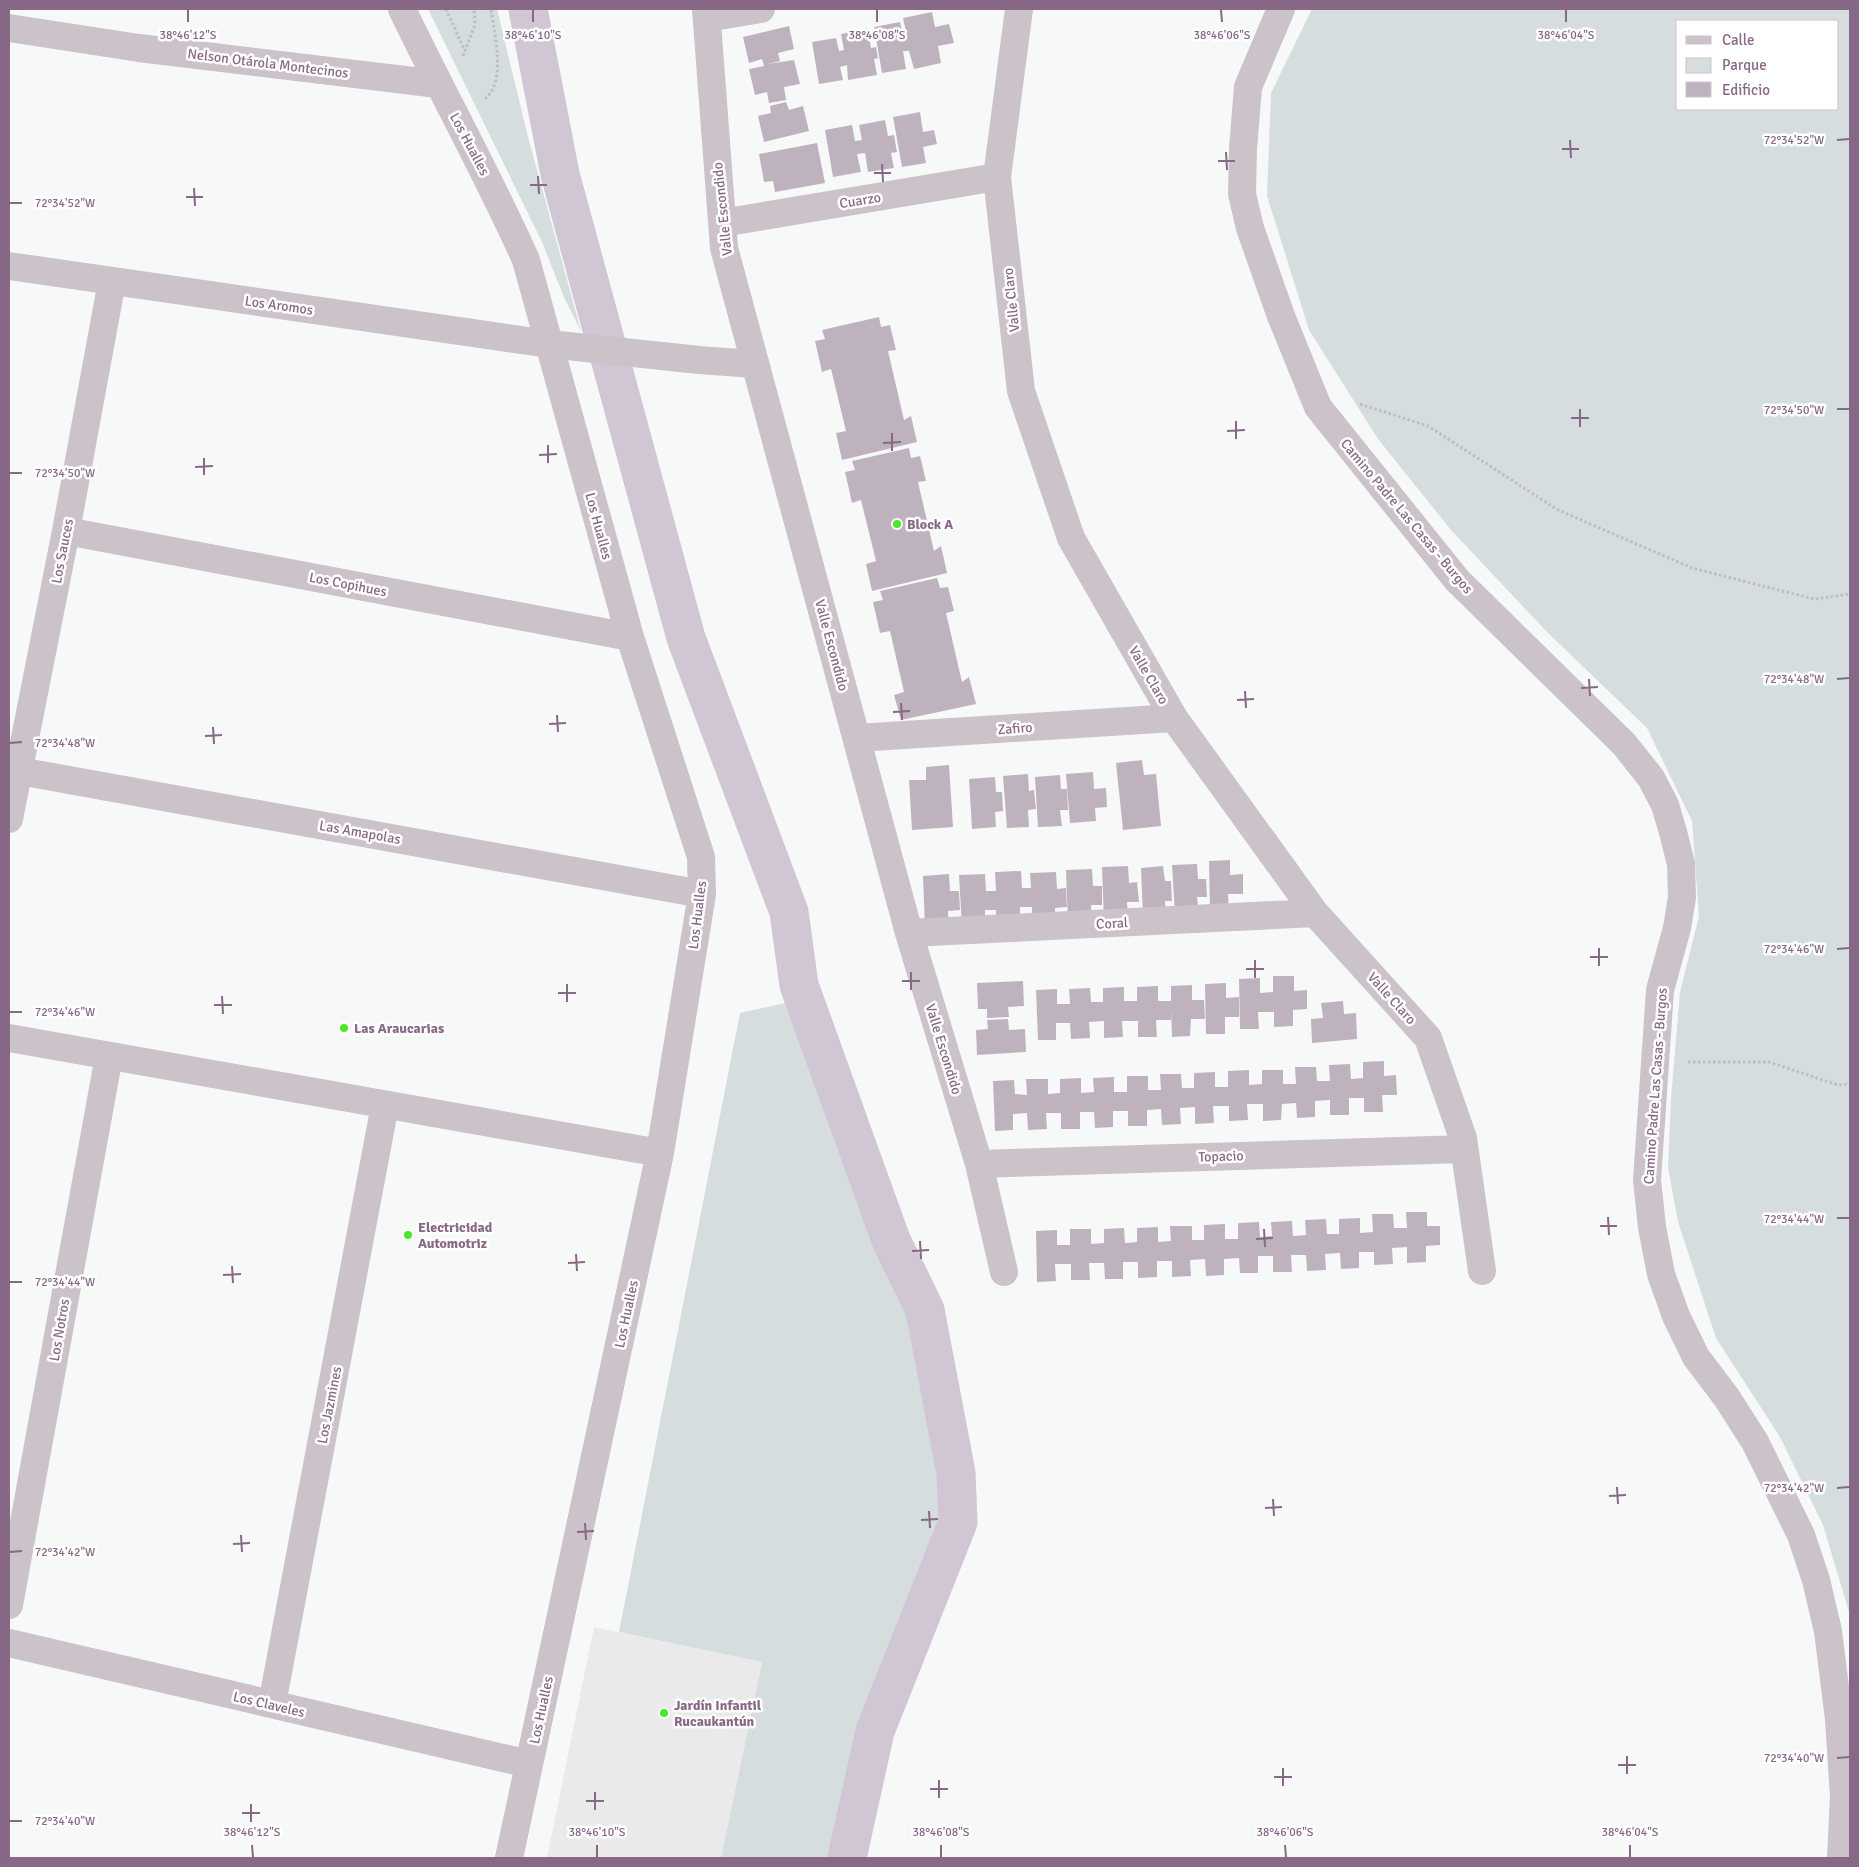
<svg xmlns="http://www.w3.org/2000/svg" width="1859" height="1867" font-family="Signika,sans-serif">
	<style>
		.built { fill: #eaeaeb }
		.green { fill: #d6ddde; fill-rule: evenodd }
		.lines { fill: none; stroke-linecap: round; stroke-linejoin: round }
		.canal { stroke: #d1c6d3; stroke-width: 39 }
		.building { fill: #bfb2bf }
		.path { stroke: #c2bcc2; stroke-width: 3; stroke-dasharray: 2.5 2.5; stroke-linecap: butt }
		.minor { stroke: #cbc2ca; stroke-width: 28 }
		.ticks { fill: none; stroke: #886887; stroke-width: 2 }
		.poi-dot { fill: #4ae729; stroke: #fff; stroke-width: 2 }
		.labels { text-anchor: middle; stroke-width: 5; stroke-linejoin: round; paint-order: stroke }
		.street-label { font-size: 14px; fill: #886887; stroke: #fff }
		.poi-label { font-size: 14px; font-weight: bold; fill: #886887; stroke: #fff; text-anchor: start }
		.ticks-label { font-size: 12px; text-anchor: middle; fill: #886887; stroke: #fff; stroke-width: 5; stroke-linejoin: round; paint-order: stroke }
	</style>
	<rect width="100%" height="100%" fill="#f7f9f8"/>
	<path class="built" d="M594 1627 762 1662 721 1858H547Z"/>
	<path class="green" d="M428 9H497L528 137 581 331 565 300 542 242Z
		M1312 9H1850V1623L1849 1612 1823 1525 1780 1437 1716 1338 1678 1222 1668 1167 1671 1099 1680 992 1699 916 1692 821 1647 728 1547 632 1451 530 1378 439 1309 330 1267 196 1271 93ZM1838 21V109H1678V21Z
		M804 999 891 1240 925 1310 956 1473 958 1522 875 1731 847 1858H721L762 1662 619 1632 740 1013Z"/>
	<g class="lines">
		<path class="canal" d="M528 9 560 174 686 638 789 912 799 985 804 999 891 1240 925 1310 956 1473 958 1522 875 1731 847 1858"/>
	</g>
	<path class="building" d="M932 12 935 27 949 24 954 43 938 46 941 63 914 69 909 51H903L906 69 882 73 874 27 900 22 903 36H907L903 18Z
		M789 26 794 49 778 53 780 61 768 64 794 60 800 84 784 87 786 100 769 103 767 92 755 95 749 69 764 66 762 59 749 63 743 37Z
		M868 29 871 48 876 47 878 58 874 59 877 75 848 80 847 65 840 67 843 80 819 84 812 42 836 38 839 51 844 50 841 34Z
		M786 102 789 110 803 106 809 131 764 142 758 116 771 113 770 106Z
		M920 112 923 132 934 130 937 144 923 147 926 163 902 167 893 117Z
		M885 120 888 136 894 135 897 152 891 153 894 168 868 172 865 153 857 154 861 172 833 177 825 130 852 125 855 141 862 140 859 125Z
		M817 143 825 183 775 192 773 181 764 182 759 154Z
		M879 317 881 327 890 325 896 350 888 351 904 420 911 416 917 442 842 460 836 433 846 431 831 369 822 372 815 341 825 339 822 330Z
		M909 448 911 458 920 456 926 481 918 482 934 551 941 546 947 573 872 591 866 564 876 561 861 500 852 503 845 472 855 470 852 461Z
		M937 578 940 588 948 587 954 611 946 613 962 682 969 677 976 704 901 720 894 695 904 692 890 631 880 633 873 602 883 600 880 591Z
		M1142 760 1144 775 1156 774 1161 826 1123 830 1116 763Z
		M949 765 953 827 912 830 909 780H926V767Z
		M1093 772 1094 789 1106 788 1107 807 1095 808 1096 821 1070 823 1066 774Z
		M1028 774 1029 791 1034 790 1036 809 1028 810 1029 827 1007 828 1003 776Z
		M1060 775 1061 789H1067L1068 810H1060L1062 826 1038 827 1035 777Z
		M995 777 996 792H1002L1003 811 995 812 996 827 972 829 969 779Z
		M1230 860V875L1243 874V894H1228L1229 911H1210L1209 861Z
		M1197 864 1198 879H1206L1207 897H1197L1199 914 1175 915 1172 865Z
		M1128 866 1129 883 1137 882 1139 902H1127L1128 919 1104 920 1102 867Z
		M1163 866 1165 881H1171L1172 901H1165L1166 916 1143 917 1141 868Z
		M1092 869 1093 886H1102V905H1091L1092 922 1068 923 1066 870Z
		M1021 871 1022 888H1031L1030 873 1056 872 1057 889 1066 888 1067 907 1055 908 1056 925H1032V907H1020V924L997 925 996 910H985V927L962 928 959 875 985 874 986 891H996L995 872Z
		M949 874 950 891H959L960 910 948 911 949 927 925 928 923 876Z
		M1273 976H1294V991L1307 990V1009L1293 1010V1026L1274 1027V1012H1258L1259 1029H1240L1239 979 1260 978V993L1273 992Z
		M1023 981 1024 1006 1008 1007 1009 1017 987 1018V1009H978L977 983Z
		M1226 983V998L1239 997V1017H1225V1034H1206L1205 984Z
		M1192 985V1000H1204L1205 1019H1191L1190 1036 1172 1037 1171 1010V1020H1156L1157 1037H1138V1021H1122L1123 1037 1104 1038V1021L1089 1022 1090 1038 1071 1039 1070 1023H1056V1040H1038L1036 990 1057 989V1004H1070L1069 989 1090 988 1091 1002H1103V988L1124 987V1001H1137V987L1158 986V1001H1171V986Z
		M1343 1001 1344 1014 1356 1013 1357 1039 1312 1043 1311 1019 1323 1018 1321 1003Z
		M1008 1019 1009 1030 1025 1029 1026 1052 977 1055 976 1030 988 1029 987 1020Z
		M1384 1061V1076L1396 1075 1397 1095H1382L1383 1112H1364V1098H1349V1115H1330V1100L1315 1101V1117L1297 1118 1296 1103 1282 1104 1281 1120 1263 1121V1104H1247L1248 1120 1229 1121V1106H1213L1214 1123 1195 1124V1107L1180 1108 1181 1124 1162 1125 1161 1109 1147 1110V1126H1128V1111H1113V1127L1095 1128 1094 1112H1080V1129H1061V1113H1046L1047 1129 1028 1130 1027 1113 1013 1114V1130L995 1131 993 1081 1014 1080 1015 1094 1027 1095 1026 1079H1048V1094L1060 1093V1079L1081 1078V1093L1094 1092 1093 1078 1114 1077V1092H1127V1076H1148V1090H1161L1160 1074H1181L1182 1088H1194V1073L1215 1072V1087H1228V1071L1249 1070V1085L1262 1084V1070H1283V1084H1296L1295 1067H1316L1317 1081H1330L1329 1065 1350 1064 1351 1079 1363 1078V1062Z
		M1406 1212H1427V1226H1440V1245L1426 1246V1262L1407 1263V1247L1392 1248 1393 1264 1374 1265V1252H1359V1268L1341 1269 1340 1253 1325 1254 1326 1270 1307 1271 1306 1255H1291L1292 1272H1273V1256H1258V1273H1240L1239 1258 1224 1259V1275L1206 1276 1205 1259 1190 1260 1191 1276 1172 1277V1261H1157V1277L1138 1278V1262H1123V1279H1105L1104 1263H1089L1090 1280H1071V1264H1055L1056 1281 1037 1282 1036 1231 1057 1230V1245H1070V1229H1091V1244L1104 1243V1229L1124 1228 1125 1243 1137 1242V1228L1158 1227V1242L1171 1241 1170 1226H1192V1240H1204V1225L1225 1224V1239H1238V1223L1259 1222 1260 1237 1272 1236 1271 1222 1292 1221 1293 1236 1306 1235 1305 1220 1326 1219 1327 1234H1339V1219L1360 1218V1233L1373 1232 1372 1214H1393L1394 1228H1407Z"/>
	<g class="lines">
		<path class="path" d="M446 9 465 51
			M463 56 475 25 474 9
			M485 99C507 80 494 34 491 9
			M1360 404 1428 426 1558 510 1692 568 1814 599 1850 594
			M1688 1062H1769L1838 1085 1850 1084"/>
		<path class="minor" d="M402 9C442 93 488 175 526 260L630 637 701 857 702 894 660 1153 509 1858
			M706 9 724 248 909 933 979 1164 1004 1272
			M1019 9 997 177 1021 391 1071 538 1174 718 1315 913 1428 1038 1463 1138 1482 1271
			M1281 9 1248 87 1243 149 1242 194 1250 228 1281 316 1318 407 1457 580 1624 744 1651 778 1665 805 1673 832 1681 864 1682 897 1677 928 1660 990 1647 1180 1652 1227 1661 1274 1676 1316 1696 1357 1727 1398 1755 1442 1801 1535 1816 1580 1828 1631 1839 1719 1844 1797 1841 1858
			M707 18 761 9
			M9 28 139 48 438 84
			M722 223 997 177
			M9 266 549 344 699 360 755 364
			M66 531 630 637
			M857 738 1174 718
			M19 771 702 894
			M9 819 66 531 112 281
			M909 933 1315 913
			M9 1038 660 1153
			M979 1164 1464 1149
			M9 1605 109 1056
			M9 1643 529 1764
			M272 1704 385 1105"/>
	</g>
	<path class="ticks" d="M188 10V22M533 10V22M877 10V22M1221 10 1222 22M1566 10V22M1570 140 1571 158M1837 140 1849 139M1562 149H1579M1226 152 1227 170M1218 161H1235M882 164 883 182M874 173H891M538 176 539 194M530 185H547M194 188 195 206M186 197H203M10 203H22M1580 409V427M1837 409H1849M1571 418H1589M1236 421V439M1227 431 1245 430M892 433V451M883 443 901 442M548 445V463M539 455 557 454M204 458V475M195 467 213 466M10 473H22M1589 679 1590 696M1837 679 1849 678M1581 688 1598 687M1245 691 1246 708M1237 700 1254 699M901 703 902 720M893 712 910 711M557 715 558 732M549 724 566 723M213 727 214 744M205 736 222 735M10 743 22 742M1599 948V966M1837 949 1849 948M1590 957H1608M1255 960V978M1246 969H1264M911 972V990M902 981H920M567 984V1002M558 993H576M222 996 223 1014M214 1005H232M10 1012H22M1608 1217 1609 1235M1837 1218H1849M1600 1226H1617M1264 1229 1265 1247M1256 1239 1273 1238M920 1241 921 1259M912 1251 929 1250M576 1254 577 1271M568 1263 585 1262M232 1266 233 1283M223 1275 241 1274M10 1282H22M1617 1487 1618 1504M1837 1488 1849 1487M1609 1496 1626 1495M1273 1499 1274 1516M1265 1508 1282 1507M929 1511 930 1528M921 1520 938 1519M585 1523 586 1540M577 1532 594 1531M241 1535 242 1552M233 1544 250 1543M10 1552 22 1551M1627 1756V1774M1837 1758 1849 1757M1618 1765H1636M1283 1768V1786M1274 1777H1292M939 1780V1798M930 1789H948M595 1792V1810M586 1801H604M251 1804V1822M242 1813H260M10 1821H22M252 1845 253 1857M597 1845V1857M941 1845V1857M1285 1845 1286 1857M1630 1845V1857"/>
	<g class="poi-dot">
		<circle cx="897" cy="524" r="5"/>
		<circle cx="344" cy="1028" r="5"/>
		<circle cx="408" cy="1235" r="5"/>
		<circle cx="664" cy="1713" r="5"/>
	</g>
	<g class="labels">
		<g class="street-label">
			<text transform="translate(268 63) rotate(7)" y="5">Nelson Otárola Montecinos</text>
			<text transform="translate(470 144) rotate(62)" y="5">Los Hualles</text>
			<text transform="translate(860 200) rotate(-9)" y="5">Cuarzo</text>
			<text transform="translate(722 209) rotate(-96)" y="5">Valle Escondido</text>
			<text transform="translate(1011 300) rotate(-96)" y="5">Valle Claro</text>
			<text transform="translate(279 305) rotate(8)" y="5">Los Aromos</text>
			<text transform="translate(1407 516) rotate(50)" y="5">Camino Padre Las Casas - Burgos</text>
			<text transform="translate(599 526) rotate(75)" y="5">Los Hualles</text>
			<text transform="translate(62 551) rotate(-79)" y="5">Los Sauces</text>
			<text transform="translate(348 584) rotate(11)" y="5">Los Copihues</text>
			<text transform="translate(832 645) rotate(75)" y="5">Valle Escondido</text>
			<text transform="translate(1149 675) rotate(60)" y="5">Valle Claro</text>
			<text transform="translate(1015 728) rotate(-4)" y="5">Zafiro</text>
			<text transform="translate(360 832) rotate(10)" y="5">Las Amapolas</text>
			<text transform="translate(697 915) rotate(-83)" y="5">Los Hualles</text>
			<text transform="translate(1112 923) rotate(-3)" y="5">Coral</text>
			<text transform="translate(1392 998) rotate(48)" y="5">Valle Claro</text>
			<text transform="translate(944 1049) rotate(73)" y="5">Valle Escondido</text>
			<text transform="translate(1655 1086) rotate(-86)" y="5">Camino Padre Las Casas - Burgos</text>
			<text transform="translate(1221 1156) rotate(-2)" y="5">Topacio</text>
			<text transform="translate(626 1314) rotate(-78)" y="5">Los Hualles</text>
			<text transform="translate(59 1330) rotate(-80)" y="5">Los Notros</text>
			<text transform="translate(329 1405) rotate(-79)" y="5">Los Jazmines</text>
			<text transform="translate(269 1704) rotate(13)" y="5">Los Claveles</text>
			<text transform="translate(541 1710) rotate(-78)" y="5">Los Hualles</text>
		</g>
		<g class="poi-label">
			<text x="907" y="529">Block A</text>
			<text x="354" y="1033">Las Araucarias</text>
			<text x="418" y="1232">Electricidad<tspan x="418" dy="16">Automotriz</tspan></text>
			<text x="674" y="1710">Jardín Infantil<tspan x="674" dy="16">Rucaukantún</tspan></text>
		</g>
	</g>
	<g class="ticks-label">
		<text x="188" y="39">38°46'12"S</text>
		<text x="533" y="39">38°46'10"S</text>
		<text x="877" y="39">38°46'08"S</text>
		<text x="1222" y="39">38°46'06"S</text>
		<text x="1566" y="39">38°46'04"S</text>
		<text x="1794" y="144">72°34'52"W</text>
		<text x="65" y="207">72°34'52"W</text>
		<text x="1794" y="414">72°34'50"W</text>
		<text x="65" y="477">72°34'50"W</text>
		<text x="1794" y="683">72°34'48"W</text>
		<text x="65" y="747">72°34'48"W</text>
		<text x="1794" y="953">72°34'46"W</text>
		<text x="65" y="1016">72°34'46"W</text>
		<text x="1794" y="1223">72°34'44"W</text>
		<text x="65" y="1286">72°34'44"W</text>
		<text x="1794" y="1492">72°34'42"W</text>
		<text x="65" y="1556">72°34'42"W</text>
		<text x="1794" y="1762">72°34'40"W</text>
		<text x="65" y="1825">72°34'40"W</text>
		<text x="252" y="1836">38°46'12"S</text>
		<text x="597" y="1836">38°46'10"S</text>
		<text x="941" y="1836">38°46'08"S</text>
		<text x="1285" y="1836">38°46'06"S</text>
		<text x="1630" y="1836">38°46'04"S</text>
	</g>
	<rect width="1859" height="1867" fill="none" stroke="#886887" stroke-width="20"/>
	<rect x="1676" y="20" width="162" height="90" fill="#ffffff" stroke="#cfc3cf"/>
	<rect x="1686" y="36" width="25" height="8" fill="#cbc2ca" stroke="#cfc3cf"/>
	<text x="1722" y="45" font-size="15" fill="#886887">Calle</text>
	<rect x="1686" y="58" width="25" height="15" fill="#d6ddde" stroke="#cfc3cf"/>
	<text x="1722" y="70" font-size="15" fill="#886887">Parque</text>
	<rect x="1686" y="82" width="25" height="15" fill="#bfb2bf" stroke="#cfc3cf"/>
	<text x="1722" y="95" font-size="15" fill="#886887">Edificio</text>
</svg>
